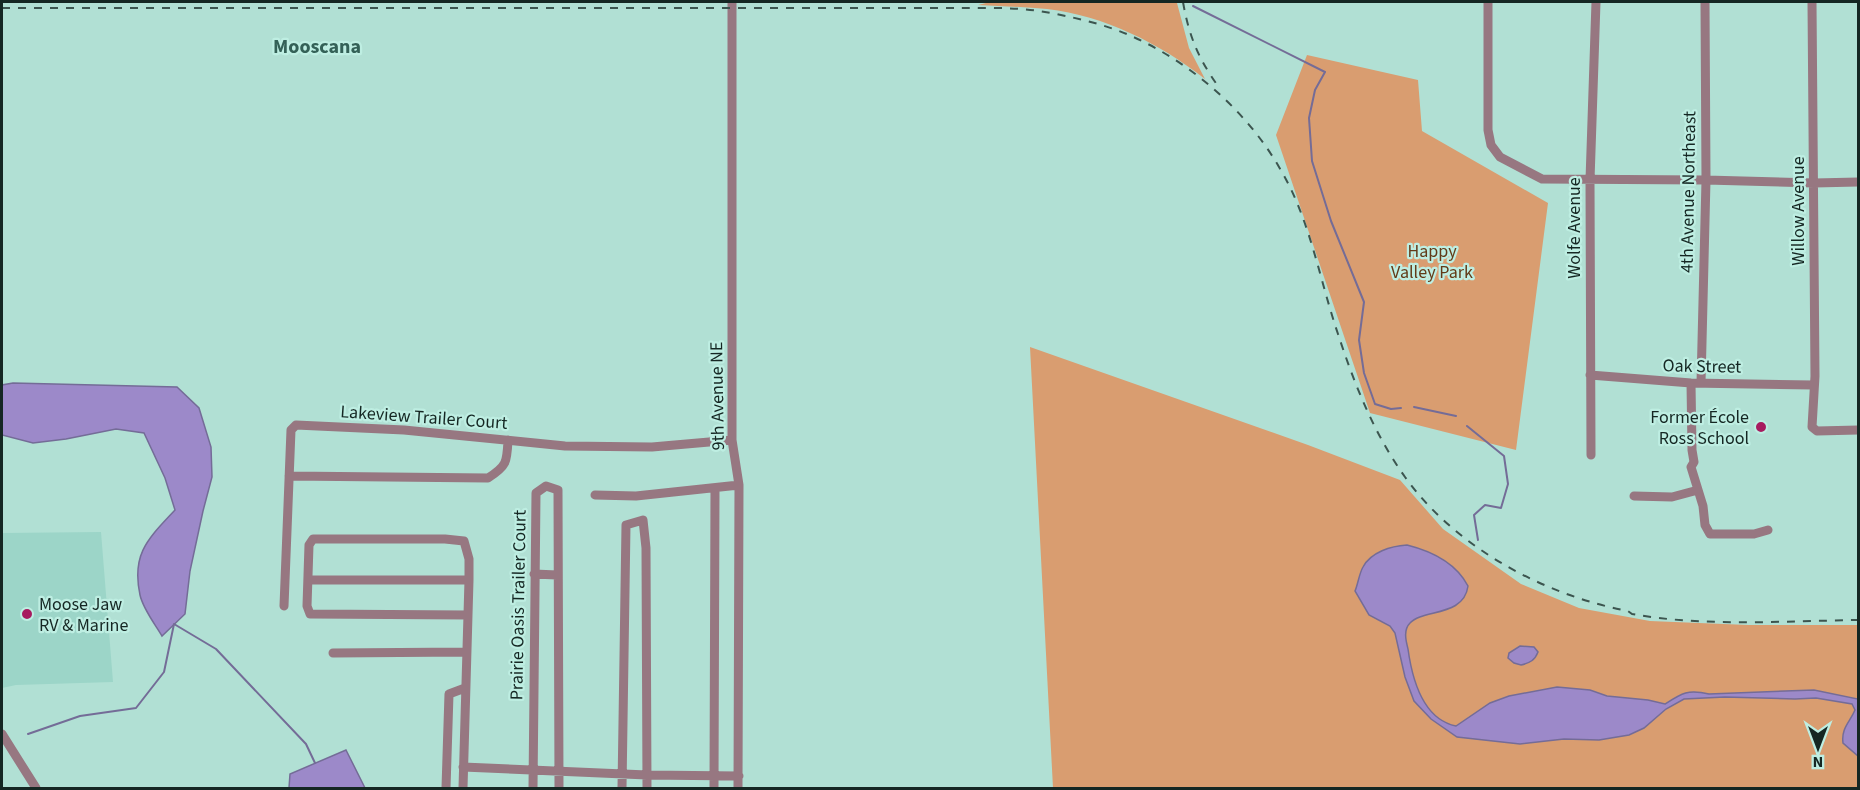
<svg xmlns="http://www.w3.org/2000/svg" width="1860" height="790" font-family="'Source Sans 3',sans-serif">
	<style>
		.built { fill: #9cd5c8 }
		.green { fill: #d99d70 }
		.water { fill: #9c89c9; stroke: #746c97; stroke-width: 1.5 }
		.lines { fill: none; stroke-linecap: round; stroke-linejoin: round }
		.stream { stroke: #746c97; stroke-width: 2 }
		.minor { stroke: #977781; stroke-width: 9 }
		.rail { stroke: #3c554f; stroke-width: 2; stroke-dasharray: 8 8; stroke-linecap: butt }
		.poi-dot { fill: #a71b5f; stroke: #beeee2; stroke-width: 2 }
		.labels { text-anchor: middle; stroke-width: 4.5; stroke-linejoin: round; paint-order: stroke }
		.street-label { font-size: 18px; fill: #152723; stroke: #beeee2 }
		.park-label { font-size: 18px; fill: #623a17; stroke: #beeee2 }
		.poi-label { font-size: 18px; fill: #152723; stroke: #beeee2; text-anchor: end }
		.neighbourhood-label { font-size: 20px; font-weight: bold; fill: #346157; stroke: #beeee2 }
	</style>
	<rect width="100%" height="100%" fill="#b1e0d4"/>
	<path class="built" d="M101 532 113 682 16 685 2 688V533Z"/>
	<path class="green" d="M990 2H1175L1177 3 1189 48 1205 79C1159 43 1105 16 1047 9 1024 7 1001 6 978 5Z
		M1307 55 1418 80 1422 131 1548 203 1516 450 1370 413 1276 135Z
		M1030 347 1308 445 1400 480 1443 529 1521 584 1579 608 1650 621 1748 625H1858V788H1053Z"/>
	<path class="water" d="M13 383 177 387 199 408 211 447 212 477 203 511 190 571 185 614 162 636C155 624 143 609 140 595 131 553 149 538 175 510L165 478 144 433 116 429 66 439 33 443 2 435V385Z
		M1407 545C1431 551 1456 563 1468 586 1464 617 1423 609 1410 623 1403 630 1406 641 1408 649 1412 678 1422 719 1456 726L1490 703 1509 696 1557 687 1590 690 1607 696 1648 700 1665 704C1682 693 1688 689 1709 694L1814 690 1858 699V756L1843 743C1841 728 1850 722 1855 710L1852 704 1816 698 1795 699 1725 697 1684 699 1666 709 1644 728 1629 735 1599 740 1564 739 1520 744 1457 737 1431 719 1414 701 1405 677 1395 633 1390 626 1369 615 1355 591C1358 584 1359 574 1363 567 1371 552 1391 546 1407 545Z
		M1520 646 1534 647 1538 652C1535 660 1530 663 1521 665L1514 663 1508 658 1509 653Z
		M346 750 365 788H289L290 774Z"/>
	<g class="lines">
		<path class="stream" d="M1193 6 1325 72 1315 90 1309 118 1312 161 1331 221 1364 302 1359 340 1364 373 1375 404 1391 409 1401 408
			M1414 407 1456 416
			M1467 426 1504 456 1508 484 1501 508 1485 505 1474 515 1478 540
			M28 734 80 716 136 708 164 672 174 624 216 649 306 744 315 763"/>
		<path class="minor" d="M732 2V440L739 485 738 788
			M1488 2V130L1491 145 1500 157 1542 179 1706 180 1814 183 1858 182
			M1812 2 1815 376 1812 427 1817 431 1858 430
			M1590 375 1691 383 1813 385
			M1691 383 1692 450 1694 462 1691 467 1703 506 1705 525 1710 534H1754L1768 530
			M1701 383 1706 180 1705 2
			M1591 455 1590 180 1596 2
			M289 476 488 478C507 466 507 462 508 440
			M595 495 636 496 739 485
			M1634 496 1672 497 1698 490
			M534 574 557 575
			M308 580H469
			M284 606 291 430 296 425 404 430 565 446 652 447 732 440
			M333 653 466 652
			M2 734 36 788
			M463 767 647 775 739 776
			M446 788 449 694 465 688
			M463 788 469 580V559L464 541 445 539H313L309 545 307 606 310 614 468 615
			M533 788 536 493 546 486 558 490 559 788
			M622 788 626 525 643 520 646 548 647 788
			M714 788 715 488"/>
		<path class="rail" d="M1183 2C1189 36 1198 58 1218 86
			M2 8H955C982 8 1011 7 1039 11 1069 16 1101 23 1129 35 1189 61 1246 110 1279 167 1310 218 1319 278 1338 334 1354 383 1374 434 1405 477 1456 548 1544 595 1628 611L1632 614C1703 627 1786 621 1858 620"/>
	</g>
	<g class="poi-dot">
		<circle cx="1761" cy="427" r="6"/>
		<circle cx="27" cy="614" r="6"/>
	</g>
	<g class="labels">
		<g class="street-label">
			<text transform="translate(1688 192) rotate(-89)" y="6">4th Avenue Northeast</text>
			<text transform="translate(1798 211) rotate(-90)" y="6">Willow Avenue</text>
			<text transform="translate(1574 228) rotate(-90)" y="6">Wolfe Avenue</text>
			<text transform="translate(1702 366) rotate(1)" y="6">Oak Street</text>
			<text transform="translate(717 396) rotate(-91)" y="6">9th Avenue NE</text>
			<text transform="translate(424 417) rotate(4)" y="6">Lakeview Trailer Court</text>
			<text transform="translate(518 605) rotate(-89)" y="6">Prairie Oasis Trailer Court</text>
		</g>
		<g class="park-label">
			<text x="1432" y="257">Happy<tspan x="1432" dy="21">Valley Park</tspan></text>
		</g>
		<g class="poi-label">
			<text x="1749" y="423">Former École<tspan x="1749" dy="21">Ross School</tspan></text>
			<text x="39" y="610" text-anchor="start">Moose Jaw<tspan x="39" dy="21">RV &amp; Marine</tspan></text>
		</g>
		<g class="neighbourhood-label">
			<text x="317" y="53">Mooscana</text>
		</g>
	</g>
	<rect width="1860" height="790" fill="none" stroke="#152723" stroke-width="6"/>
	<g transform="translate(1818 748) rotate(180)" stroke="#beeee2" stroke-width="4.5" paint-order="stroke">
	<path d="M0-4.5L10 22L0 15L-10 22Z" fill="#152723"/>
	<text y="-9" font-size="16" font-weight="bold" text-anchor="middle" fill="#152723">N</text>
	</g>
</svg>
